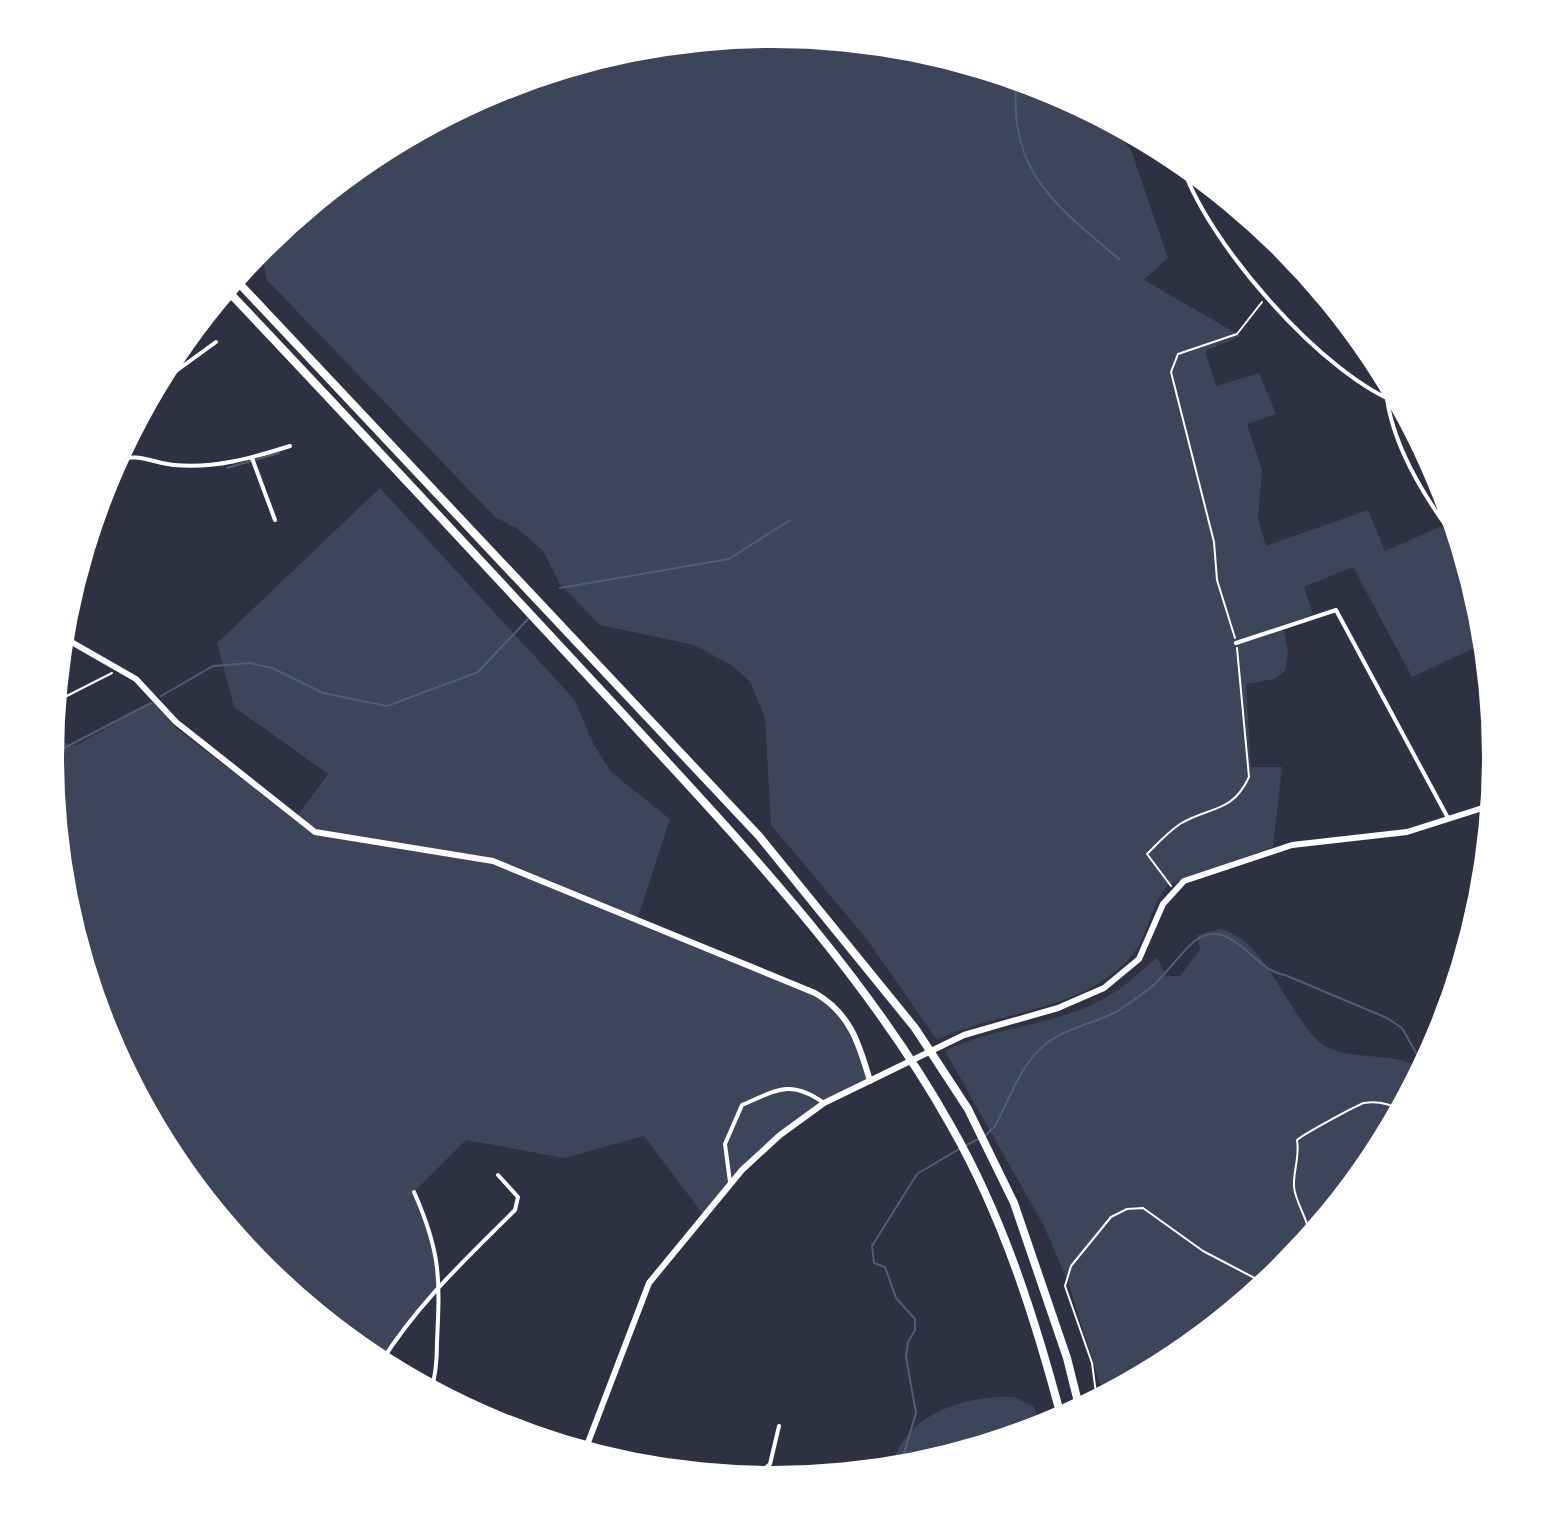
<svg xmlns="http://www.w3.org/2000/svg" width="1546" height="1515" font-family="'Noto Serif',serif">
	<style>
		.green { fill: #3c4559 }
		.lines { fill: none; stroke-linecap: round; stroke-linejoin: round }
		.stream { stroke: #4f5d75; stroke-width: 2 }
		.path { stroke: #fff; stroke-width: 2 }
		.minor { stroke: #fff; stroke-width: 4 }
		.tertiary { stroke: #fff; stroke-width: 6 }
		.secondary { stroke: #fff; stroke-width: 6 }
		.motorway { stroke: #fff; stroke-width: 8 }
	</style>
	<rect width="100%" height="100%" fill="#2d3142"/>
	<path class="green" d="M773 34 915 48 1050 89 1103 117 1131 150 1168 258 1144 280 1241 336 1205 351 1216 386 1259 373 1276 414 1247 424 1262 470 1258 519 1266 546 1368 510 1385 551 1442 526C1469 562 1481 598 1485 643L1412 677 1353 567 1304 587 1313 614 1283 625 1288 652 1285 671 1275 679 1246 684 1251 767H1282L1273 847 1168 885C1149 906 1149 939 1128 960 1077 1013 999 1010 937 1040L866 938 771 825 765 718 750 682 733 666 694 645 600 625 560 584 543 551 518 529 495 517 267 280 260 248 371 156 497 89 632 48Z
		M380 488 574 699 594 745 611 772 670 819 636 923 815 993 849 1022 870 1081C798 1116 755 1155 705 1217L644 1136 564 1158 466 1140 414 1192 432 1232 440 1284 380 1364 261 1269 171 1159 104 1034 63 898 50 757 52 732 69 745H77L154 701 177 729 295 819 328 774 234 707 217 643Z
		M1220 929C1266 938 1289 1019 1322 1044 1346 1063 1407 1049 1421 1072L1374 1160 1284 1269 1175 1359 1104 1397 1068 1282 1044 1226 945 1051C996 1026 1054 1026 1103 999 1123 988 1140 972 1157 957L1166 976H1180L1200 950 1197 935Z
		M1014 1397 1033 1406 1044 1428 914 1467 892 1469C901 1415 965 1395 1014 1397Z"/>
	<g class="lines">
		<path class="stream" d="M1017 79C1006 170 1056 206 1119 259
			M227 468 279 453
			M560 588 729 559 790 520
			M161 696 213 666 250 663 272 668 323 693 387 706 478 672 528 619
			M51 742 62 749 151 703
			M986 1135 995 1126C1008 1102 1019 1070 1038 1051 1059 1029 1087 1026 1114 1013 1126 1006 1138 997 1149 989 1168 975 1188 939 1206 935 1237 927 1257 972 1285 975L1387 1018 1402 1028 1424 1067
			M965 1146 980 1138
			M899 1469 916 1413 906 1357 908 1342 915 1330V1319L896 1298 885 1267 874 1263 872 1246 917 1174 959 1149"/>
		<path class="path" d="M1235 638 1217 580 1214 542 1171 372 1178 354 1237 334 1262 302
			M55 702 112 673
			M1171 886 1147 854C1157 844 1168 832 1180 824 1209 806 1232 814 1249 777L1237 648
			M1310 1238C1309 1219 1296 1205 1294 1187 1293 1171 1300 1157 1297 1140 1302 1135 1357 1105 1364 1103 1376 1101 1390 1104 1401 1110
			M1097 1401 1092 1363 1065 1286 1071 1266 1111 1217 1127 1209 1143 1208 1203 1251 1266 1284"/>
		<path class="minor" d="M1181 161C1203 239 1325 378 1401 404
			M154 387 216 342
			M1387 399C1395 453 1430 505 1462 548
			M252 458 275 520
			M114 462C135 451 153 463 174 465 214 469 252 458 290 446
			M1236 643 1336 610 1448 818
			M730 1182 725 1144 742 1105C777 1090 790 1079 824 1103
			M414 1192C441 1253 440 1278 437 1342 437 1359 436 1375 431 1391
			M380 1364C417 1304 466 1259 515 1210L518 1197 498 1175
			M753 1479 770 1464 779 1426"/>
		<path class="tertiary" d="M61 636 136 679 176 722 315 832 493 861 815 993C850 1013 859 1043 870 1081"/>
		<path class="secondary" d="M1219 192 1242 219 1288 250
			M584 1453 649 1283 742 1170 780 1135 824 1103 964 1035 1058 1008 1104 988 1139 959 1163 904 1184 881 1292 845 1407 832 1492 805"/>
		<path class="motorway" d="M235 279 759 836 915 1028 968 1109 1014 1203 1067 1358 1080 1410
			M226 289C356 426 484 564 612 702 734 835 862 967 951 1126 1003 1217 1035 1318 1062 1420"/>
	</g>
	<path d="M0 0H1546V1515H0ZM64 757a709 709 0 1 1 1418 0a709 709 0 1 1-1418 0Z" fill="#fff" fill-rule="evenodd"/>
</svg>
